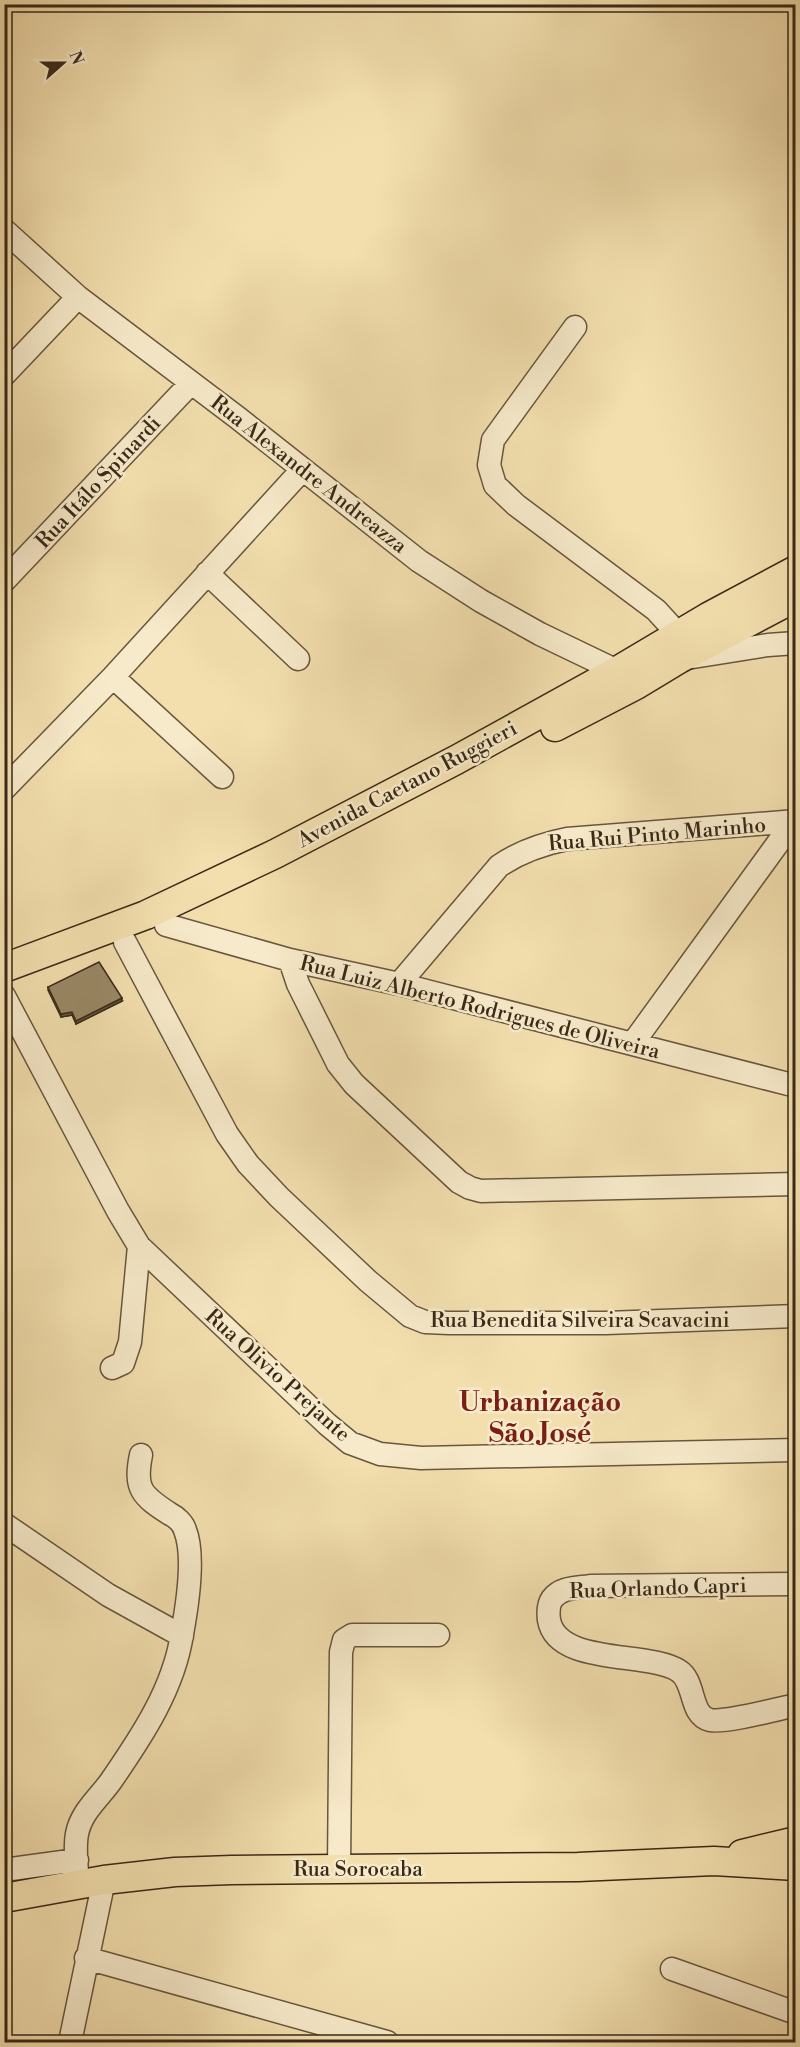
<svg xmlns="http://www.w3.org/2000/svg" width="800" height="2047" font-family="'Libre Bodoni',serif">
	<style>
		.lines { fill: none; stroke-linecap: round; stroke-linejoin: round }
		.minor-casing { stroke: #68563e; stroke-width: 25 }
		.major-casing { stroke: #392918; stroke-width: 31 }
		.minor { stroke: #f7eaca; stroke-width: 22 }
		.major { stroke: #f3dfae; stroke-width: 28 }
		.wall { fill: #847558; stroke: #392918; stroke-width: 1.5 }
		.shaded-wall { fill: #6c5f47; stroke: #392918; stroke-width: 1.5 }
		.building { fill: #9a8866; stroke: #392918; stroke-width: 1.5 }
		.labels { text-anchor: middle; stroke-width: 5; stroke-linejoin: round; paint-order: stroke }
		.street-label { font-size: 21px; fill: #392918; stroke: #f7eaca }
		.district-label { font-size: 27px; font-weight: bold; fill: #7a1f14; stroke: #f7eaca }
	</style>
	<rect width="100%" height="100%" fill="#f3dfae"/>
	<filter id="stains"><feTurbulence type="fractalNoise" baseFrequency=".00333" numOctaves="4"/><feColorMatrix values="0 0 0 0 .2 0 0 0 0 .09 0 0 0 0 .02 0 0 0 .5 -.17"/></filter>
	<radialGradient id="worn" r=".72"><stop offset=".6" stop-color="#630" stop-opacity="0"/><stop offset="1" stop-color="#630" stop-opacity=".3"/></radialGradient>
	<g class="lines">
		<g class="minor-casing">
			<path id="minor" d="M4 230 78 297 238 418 419 561 481 601 540 634 617 671 626 678
				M575 327 493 440 489 465 495 485 516 505 656 610 678 634
				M4 375 78 297
				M207 573 298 659
				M4 581 191 383
				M693 657 768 645 796 643
				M113 677 222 777
				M4 789 113 677 302 470
				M166 925 290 960 399 984 796 1086
				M125 942 227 1134 248 1164 279 1197 368 1281 410 1316 425 1322 449 1323H606L796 1316
				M290 960 298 984 338 1064 354 1084 459 1182 470 1188 481 1191 796 1184
				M399 984 499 866C521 851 542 844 567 839L796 821
				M4 996 118 1211 139 1246 327 1424 350 1443 380 1454 421 1458 796 1450
				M633 1043 794 821
				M112 1368 123 1363 130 1342 139 1246
				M4 1524 108 1595 182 1636
				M796 1584 590 1586C577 1588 561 1587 552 1599 548 1605 548 1612 549 1620 557 1666 649 1651 679 1671 696 1682 689 1715 710 1720 726 1723 777 1709 796 1705
				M339 1869 341 1652 344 1640 352 1635H438
				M4 1870 77 1860
				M78 1884C77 1868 74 1849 77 1834 81 1812 99 1798 111 1781 142 1736 174 1688 182 1634 187 1607 195 1555 185 1530 183 1523 176 1517 170 1514 142 1496 134 1489 141 1455
				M86 1958 387 2042
				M672 1969 796 2013
				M70 2042 104 1880"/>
		</g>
		<g class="major-casing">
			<path id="major" d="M555 727 636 685 679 659 796 597
				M4 968 146 915 275 854 456 760 617 671 708 617 796 570
				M742 1854 796 1841
				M4 1898 104 1880 175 1872 232 1870 578 1867 714 1861 796 1866"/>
		</g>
		<use href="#minor" class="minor"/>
		<use href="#major" class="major"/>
	</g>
	<path class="wall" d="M48 987 122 1001 76 1024 72 1015 61 1017 48 990Z"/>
	<path class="shaded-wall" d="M122 998V1001L76 1024V1021Z
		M72 1012V1015L61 1017V1014Z"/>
	<path class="building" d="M99 962 122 998 76 1021 72 1012 61 1014 48 987Z"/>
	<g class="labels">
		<g class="street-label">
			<text transform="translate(309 474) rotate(38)" y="7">Rua Alexandre Andreazza</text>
			<text transform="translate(98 482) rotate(-47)" y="7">Rua Itálo Spinardi</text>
			<text transform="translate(407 784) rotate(-28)" y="7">Avenida Caetano Ruggieri</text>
			<text transform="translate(657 834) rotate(-5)" y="7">Rua Rui Pinto Marinho</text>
			<text transform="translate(480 1007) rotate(14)" y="7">Rua Luiz Alberto Rodrigues de Oliveira</text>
			<text x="580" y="1327">Rua Benedita Silveira Scavacini</text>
			<text transform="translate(278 1375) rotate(42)" y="7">Rua Olivio Prejante</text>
			<text transform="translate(658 1588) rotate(-2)" y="7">Rua Orlando Capri</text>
			<text x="358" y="1876">Rua Sorocaba</text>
		</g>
		<g class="district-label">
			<text x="540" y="1411">Urbanização<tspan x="540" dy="31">São José</tspan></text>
		</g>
	</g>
	<rect width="800" height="2047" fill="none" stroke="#f3dfae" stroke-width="24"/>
	<rect x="6" y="6" width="788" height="2035" fill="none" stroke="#392918" stroke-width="3"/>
	<rect x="12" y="12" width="776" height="2023" fill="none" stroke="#392918" stroke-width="1.5"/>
	<g transform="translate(63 63) rotate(69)" stroke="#f7eaca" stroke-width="4.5" paint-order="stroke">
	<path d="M0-4.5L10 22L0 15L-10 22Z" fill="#392918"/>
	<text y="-9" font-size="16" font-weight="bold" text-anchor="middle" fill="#392918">N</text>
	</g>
	<rect width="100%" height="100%" filter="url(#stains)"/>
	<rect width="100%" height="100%" fill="url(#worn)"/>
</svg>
